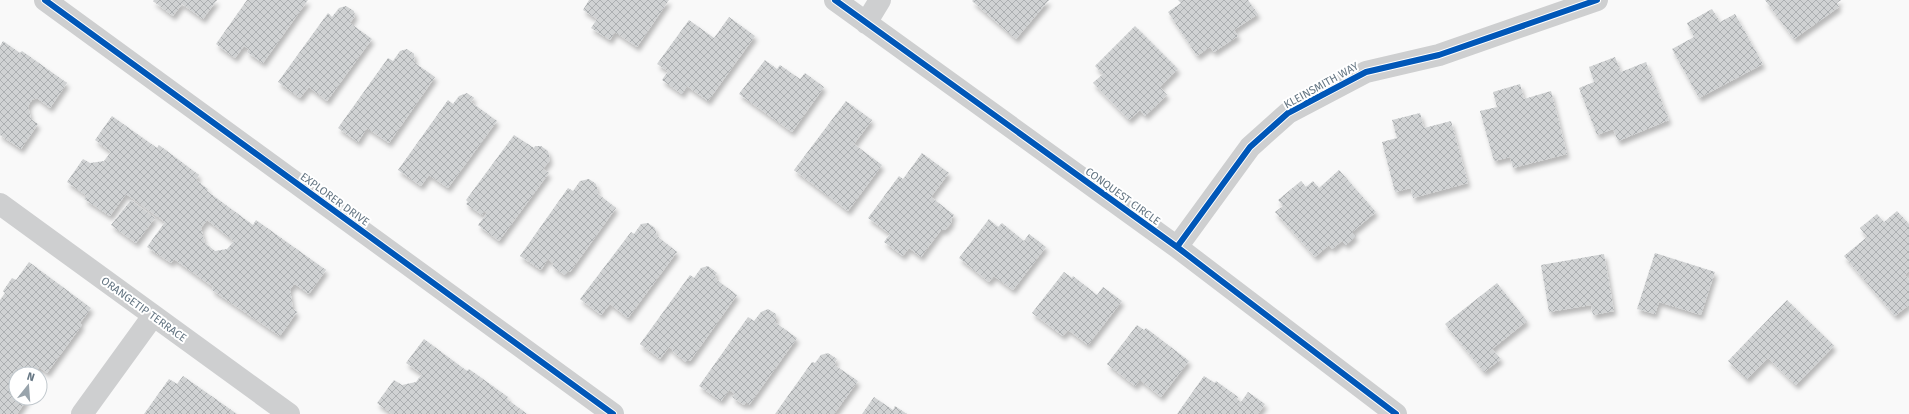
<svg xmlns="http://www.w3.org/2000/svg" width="1909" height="414" font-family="'Fira Sans',sans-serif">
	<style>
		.building { fill: url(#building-cross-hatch); fill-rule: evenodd; filter: url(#shadow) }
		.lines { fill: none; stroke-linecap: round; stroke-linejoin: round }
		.street { stroke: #cecfd0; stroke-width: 22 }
		.cycleway-casing { stroke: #fff; stroke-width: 8 }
		.cycleway { stroke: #0057b8; stroke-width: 6 }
		.labels { text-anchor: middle; stroke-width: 4; stroke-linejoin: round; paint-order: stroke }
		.street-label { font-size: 11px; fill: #657683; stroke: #fff }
	</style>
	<defs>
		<pattern id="building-cross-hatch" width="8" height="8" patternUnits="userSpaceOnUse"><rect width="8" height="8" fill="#d0d2d3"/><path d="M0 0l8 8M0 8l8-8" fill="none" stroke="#acafb1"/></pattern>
		<filter id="shadow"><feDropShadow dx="2.5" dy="4.5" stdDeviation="2" flood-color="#0004"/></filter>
	</defs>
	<rect width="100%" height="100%" fill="#f9f9f9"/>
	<path class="building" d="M154 0H217L203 19 182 4 173 16 153 1Z
		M247 0H308L263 63 247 52 249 49 244 46 235 58 216 44Z
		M589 0H669L637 47 615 32 610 40 591 28 597 19 583 10Z
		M973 0H1049L1016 39 972 1Z
		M1178 0H1248L1258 14 1234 30 1238 36 1214 52 1210 47 1197 56 1168 12 1181 3Z
		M1765 0H1841L1837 3 1839 7 1794 39Z
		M346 6 354 11 355 16 350 23 372 39 327 101 309 87 300 98 278 82 328 13 332 17 339 8Z
		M1712 9 1720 22 1735 14 1763 64 1699 98 1672 49 1694 37 1687 23Z
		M729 17 755 36 708 101 687 86 682 94 662 80 668 71 657 64 689 20 714 38Z
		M1135 26 1178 69 1160 87 1167 95 1145 116 1140 110 1129 120 1093 83 1103 74 1095 66Z
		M3 41 20 53 22 51 67 83 50 108 37 98 32 100 28 106 31 119 38 124 21 149 0 135V46Z
		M407 49 414 54 415 63 435 77 389 143 367 128 358 142 338 128 388 58 393 61 400 51Z
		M1615 57 1621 72 1646 62 1669 120 1618 141 1613 129 1597 135 1579 88 1594 82 1589 67Z
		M765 60 777 69 780 65 800 79 805 73 824 87 792 132 739 94Z
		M1520 84 1524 99 1551 91 1567 154 1513 168 1510 157 1494 161 1480 111 1497 107 1493 92Z
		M467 93 474 98 471 102 497 121 448 188 429 175 421 186 398 170 448 100 453 104 459 96Z
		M846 101 872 120 854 144 882 165 848 211 794 170Z
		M1420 113 1424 128 1451 121 1468 183 1413 198 1411 188 1395 192 1382 142 1397 138 1392 120Z
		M112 116 157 148 159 145 199 175 196 180 208 189 207 191 253 225 256 220 326 270 309 294 295 284 290 289 293 309 297 312 280 336 212 290 213 287 174 259 171 263 147 247 165 222 126 194 110 216 84 199 87 196 67 182 83 159 90 163 104 161 111 152 95 140ZM207 220 234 241 227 249 215 251 205 243 201 228Z
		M514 135 534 148 535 146H541L548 151 550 160 543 169 549 173 499 241 478 225 487 213 484 211 482 215 466 204 468 202 466 200Z
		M922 153 949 173 931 197 954 215 951 219 952 222 945 230H941L921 257 909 248 903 256 884 242 890 234 868 218 899 176 903 179Z
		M1339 170 1376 212 1352 232 1356 236 1346 245 1342 241 1332 249 1329 245 1315 257 1275 212 1283 206 1278 200 1301 181 1306 187 1313 181 1319 188Z
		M589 179 596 184 598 192 597 193 616 208 570 272 568 271 565 275 552 266 554 264 548 259 541 270 520 256 568 188 573 191 580 181Z
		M131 200 155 218 136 243 111 225Z
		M1897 211 1909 224V271L1905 275 1909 280V305L1895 316 1844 256 1867 237 1860 228 1877 214 1884 222Z
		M989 219 998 227 1002 223 1024 241 1029 234 1046 247 1013 290 994 276 989 282 959 258Z
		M648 223 655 228 657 236 677 252 628 318 610 304 601 315 580 299 631 232 634 234 641 224Z
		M1655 253 1715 272 1701 315 1659 302 1655 314 1637 309Z
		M1604 254 1614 311 1593 315 1591 305 1549 312 1541 265Z
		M29 262 91 308 80 323 82 325 47 373 39 367 35 374H16V398H28L17 414H0V300L5 293 3 291 12 278 16 280Z
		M708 266 717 273 715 276 717 280 737 295 690 361 688 360 686 362 672 351 673 350 669 347 660 359 640 344 690 275 694 278 701 268Z
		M1064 272 1072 278 1073 276 1097 295 1103 287 1122 301 1088 345 1068 330 1063 336 1032 313Z
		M1497 283 1527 321 1492 349 1501 359 1484 372 1445 324Z
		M1787 300 1834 346 1796 385 1768 358 1747 379 1728 361Z
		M768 309 776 314V323L797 338 749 405 746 402 744 405 732 397 735 394 729 390 721 401 699 386 748 317 754 321 761 312Z
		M1137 325 1144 330 1146 328 1189 361 1161 397 1140 380 1135 386 1107 364Z
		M424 339 467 371 469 369 508 397 507 399 527 414H392L377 403 394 380 402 385 416 382 422 374 406 363Z
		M828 353 837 359 835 362 836 366 858 381 834 414H775L812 362 815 363 821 355Z
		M183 376 237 414H144L169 379 177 384Z
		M1204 376 1215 383 1216 381 1238 397 1237 399 1241 402 1248 392 1265 404 1258 414H1177Z
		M874 397 893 410 895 406 907 414H862Z"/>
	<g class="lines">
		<path class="street" d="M45 0 613 414
			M835 0 1177 247 1396 414
			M866 23 880 0
			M0 204 289 414
			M1177 247 1250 147 1288 113 1366 72 1439 55 1597 0
			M82 414 153 316"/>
		<g class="cycleway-casing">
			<path id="cycleway" d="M45 0 613 414
				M835 0 1177 247 1396 414
				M1177 247 1250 147 1288 113 1366 72 1439 55 1597 0"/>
		</g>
		<use href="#cycleway" class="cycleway"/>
	</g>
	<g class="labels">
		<g class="street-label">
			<text transform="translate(1321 85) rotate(-29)" y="4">KLEINSMITH WAY</text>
			<text transform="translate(1123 196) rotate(36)" y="4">CONQUEST CIRCLE</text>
			<text transform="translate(335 199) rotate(36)" y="4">EXPLORER DRIVE</text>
			<text transform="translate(144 309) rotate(36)" y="4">ORANGETIP TERRACE</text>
		</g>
	</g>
	<g transform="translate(28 386) rotate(17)"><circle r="19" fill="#ffffff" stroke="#c1c8cd"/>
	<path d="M0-3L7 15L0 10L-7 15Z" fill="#99a4ac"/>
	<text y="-6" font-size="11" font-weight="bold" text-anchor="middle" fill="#657683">N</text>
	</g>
</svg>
